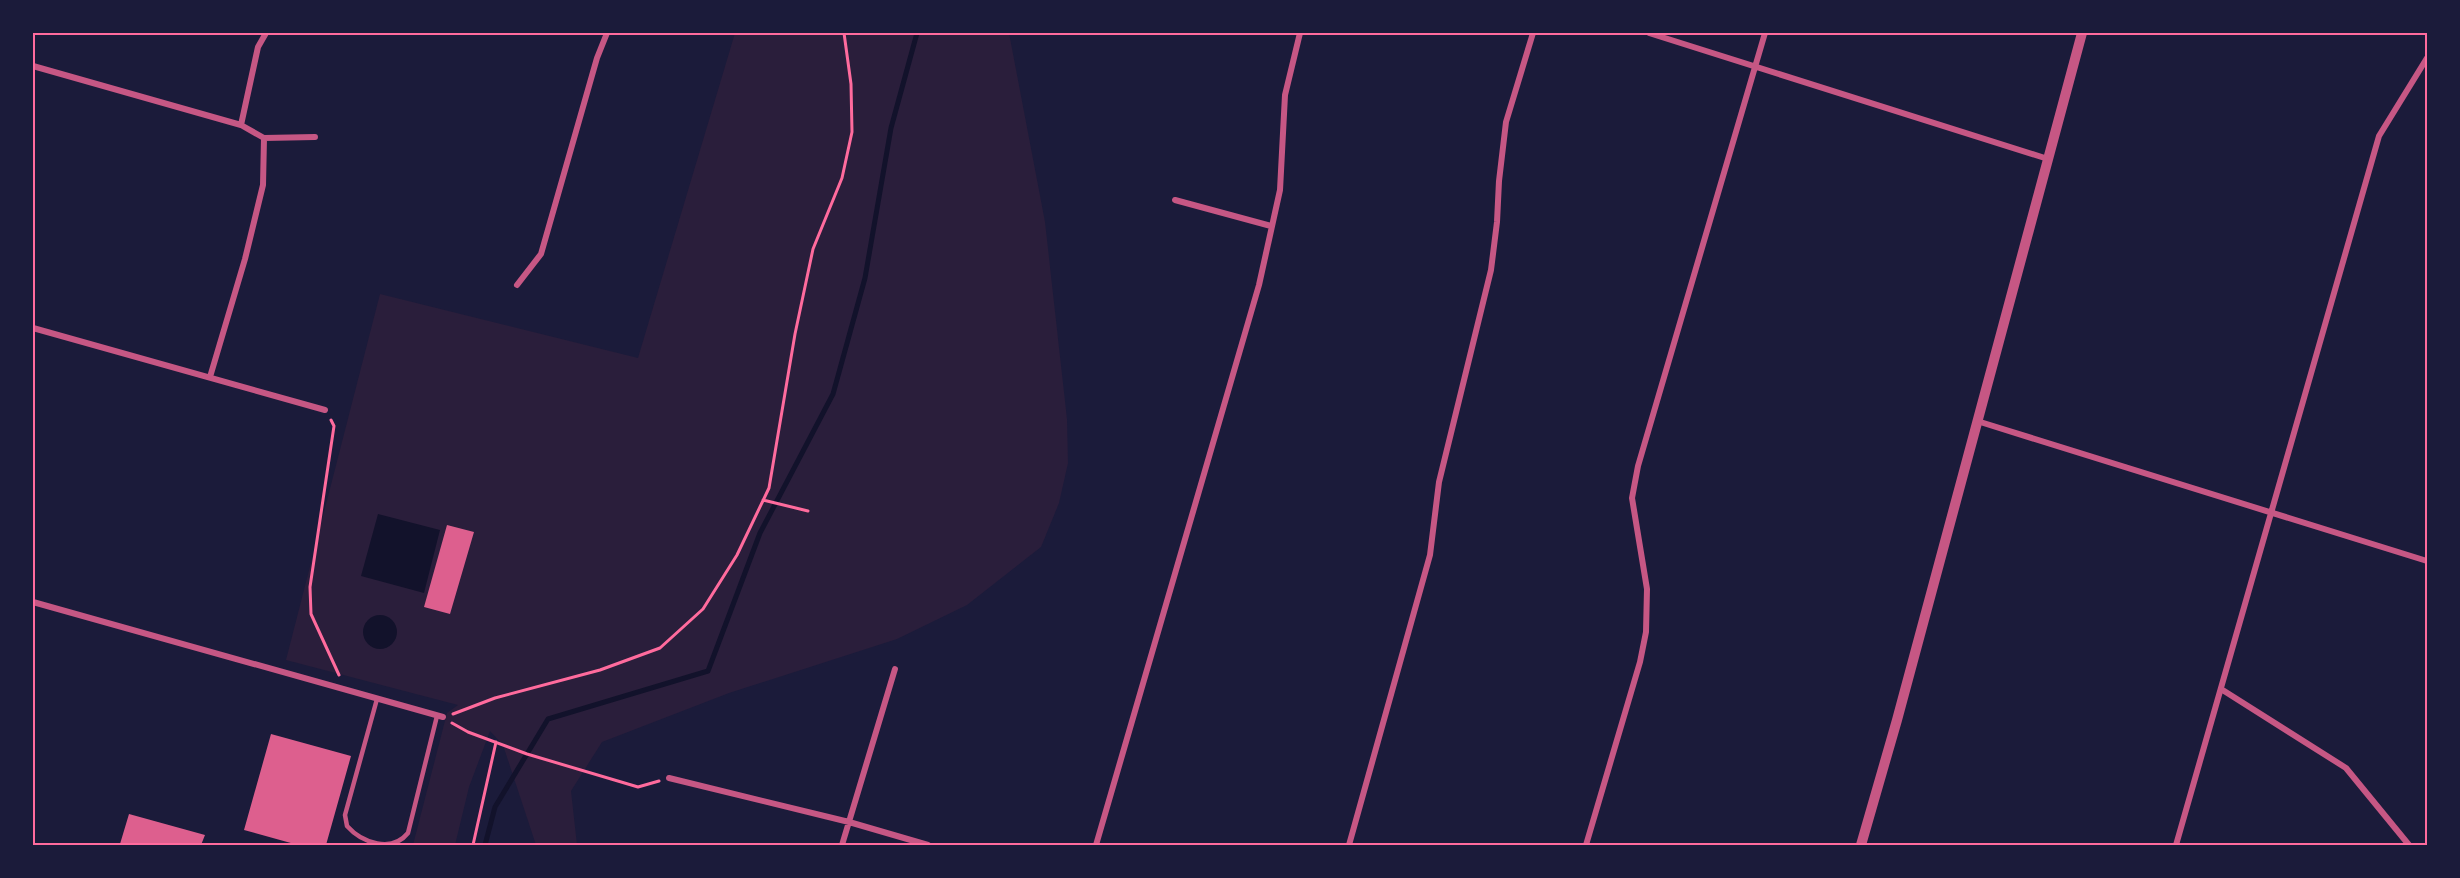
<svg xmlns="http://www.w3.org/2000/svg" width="2460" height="878" font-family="'PT Sans',sans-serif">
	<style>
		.green { fill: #2a1e3b }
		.water { fill: #12122b }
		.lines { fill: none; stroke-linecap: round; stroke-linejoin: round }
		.stream { stroke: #12122b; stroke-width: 5 }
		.building { fill: #dd5f8e }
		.path { stroke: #ff6b9d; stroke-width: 3 }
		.service { stroke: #c65784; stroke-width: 4.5 }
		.minor { stroke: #c65784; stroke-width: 6 }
		.tertiary { stroke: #c65784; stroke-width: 10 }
		.neatline { fill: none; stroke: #ff6b9d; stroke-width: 2 }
	</style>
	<rect width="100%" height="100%" fill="#1b1b3a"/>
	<path class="green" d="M735 33H1009L1045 222 1067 419 1068 463 1059 503 1041 547 967 605 897 639 729 693 602 742 571 791 577 845H536L503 745 490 731 469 787 455 845H413L447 713 458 705 286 660 380 294 638 358Z"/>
	<path class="water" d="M378 514 440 530 424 593 361 576Z
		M363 632a17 17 0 1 1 34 0a17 17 0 1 1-34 0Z"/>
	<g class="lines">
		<path class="stream" d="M485 845 495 807 548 719 708 671 760 533 833 394 865 278 891 128 917 33"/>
	</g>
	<path class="building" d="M447 525 474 532 450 614 424 607Z
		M271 734 351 756 326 845H298L244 830Z
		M129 814 205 835 201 845 120 844Z"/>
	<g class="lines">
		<path class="path" d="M331 420 334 426 310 587 311 614 339 675
			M763 500 808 511
			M453 714 495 698 600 670 660 648 703 609 737 555 769 488 795 334 813 249 842 178 852 132 851 84 844 33
			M452 723 468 732 527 754 638 787 659 781
			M473 845 496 742"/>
		<path class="service" d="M377 699 345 815 347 826C362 843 392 853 408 833L437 716"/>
		<path class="minor" d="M1649 33 2048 159
			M33 66 241 125 264 138 315 137
			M241 125 258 47 266 33
			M1175 200 1271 226
			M517 285 541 254 597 58 607 33
			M33 328 325 410
			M210 377 245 259 263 185 264 138
			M1977 421 2427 561
			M33 602 443 717
			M2221 689 2346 768 2409 845
			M669 778 849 822 928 845
			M842 845 895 669
			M1096 845 1259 285 1280 190 1285 95 1300 33
			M1349 845 1430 555 1439 482 1491 270 1497 222 1499 181 1506 122 1533 33
			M1586 845 1640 662 1646 632 1647 589 1632 498 1638 466 1765 33
			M2176 845 2379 136 2427 58"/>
		<path class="tertiary" d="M1861 845 1897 720 2082 33"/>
	</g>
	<rect width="2460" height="878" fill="none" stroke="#1b1b3a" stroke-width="69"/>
	<rect x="34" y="34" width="2392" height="810" class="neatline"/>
</svg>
